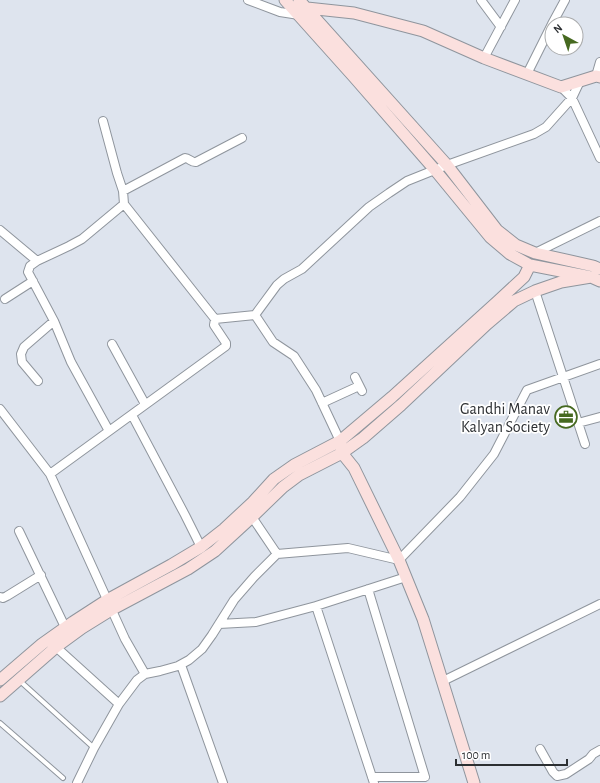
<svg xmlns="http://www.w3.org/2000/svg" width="600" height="783" font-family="'Alegreya Sans',sans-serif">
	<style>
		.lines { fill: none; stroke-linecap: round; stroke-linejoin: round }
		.lane-casing { stroke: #8f959d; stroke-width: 6 }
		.street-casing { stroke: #8f959d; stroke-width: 10 }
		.secondary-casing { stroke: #8f959d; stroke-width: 13 }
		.lane { stroke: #fff; stroke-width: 4 }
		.street { stroke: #fff; stroke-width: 8 }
		.secondary { stroke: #fbe0de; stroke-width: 11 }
		.labels { text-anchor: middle; stroke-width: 3.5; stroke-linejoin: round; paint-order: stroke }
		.poi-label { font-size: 16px; fill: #2c2f32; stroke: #fff; text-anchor: end }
	</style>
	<rect width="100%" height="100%" fill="#dee4ee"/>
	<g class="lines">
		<g class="lane-casing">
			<path id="lane" d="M20 681 94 748
				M0 723 63 778"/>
		</g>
		<g class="street-casing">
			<path id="street" d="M248 0 280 12 299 15
				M481 0 501 27
				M552 24 565 0
				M484 58 515 0
				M527 74 552 24
				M596 76 600 62
				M561 87 572 98 600 158
				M103 121 117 173 123 191 124 204 215 319 255 315 273 342 294 356 316 390 340 441
				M123 191 185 158C189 158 192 163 196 162L242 138
				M0 230 37 261 69 246 82 239 124 204
				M535 253 600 221
				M37 261 30 266 28 272 54 321 71 362 109 431
				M535 291 585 444
				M5 299 33 281
				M255 315 277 285 284 279 302 269 369 207 389 193 407 181 447 165 534 134 546 127 572 98 580 81
				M112 344 145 404
				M355 377 362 391
				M38 381 22 362 21 354 24 347 54 321
				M322 403 359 386
				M0 409 50 474 125 639 145 674
				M132 415 185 515 201 547
				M578 423 600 417
				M50 474 226 346V343L214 325 215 319
				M252 517 277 554
				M19 531 65 627
				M368 589 425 777H372
				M0 597 3 598 7 596 41 575
				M316 606 374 783
				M219 624 256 622 316 606 406 577
				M56 647 119 704
				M181 665 223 783
				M443 681 600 604
				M540 749 553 772 557 776 566 774 589 759 593 754 600 750
				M77 783 94 748 119 704 137 680 145 674 160 671 178 666 189 660 202 649 212 635 234 600 254 577 277 554 348 548 399 560 460 497 494 454 527 390 600 364"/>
		</g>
		<g class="secondary-casing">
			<path id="secondary" d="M285 0 354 77 435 170 490 237 510 254 530 265 591 277 600 281
				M299 0 447 165 497 230 516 245 535 253 593 266 600 269
				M307 8 354 13 423 31 484 58 561 87 596 76 600 77
				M341 447 342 453 354 468 399 560 423 619 474 783
				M0 680 42 644 73 622 107 600 171 565 201 547 224 529 253 502 274 479 294 465 340 441 392 397 498 301 524 277 530 265
				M0 696 56 647 82 628 111 610 188 569 215 551 252 517 283 487 299 475 342 453 363 438 401 405 487 324 514 301 535 291 561 282 591 277"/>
		</g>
		<use href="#lane" class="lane"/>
		<use href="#street" class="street"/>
		<use href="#secondary" class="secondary"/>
	</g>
	<defs>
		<g id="office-ring" transform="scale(1.15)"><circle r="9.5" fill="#fff" stroke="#466920" stroke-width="1.5"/><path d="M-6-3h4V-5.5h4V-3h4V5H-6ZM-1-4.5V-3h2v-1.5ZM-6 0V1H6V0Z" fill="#466920"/></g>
	</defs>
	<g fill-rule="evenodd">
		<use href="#office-ring" x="566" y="417"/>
	</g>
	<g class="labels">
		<g class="poi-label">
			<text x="550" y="414">Gandhi Manav<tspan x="550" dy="18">Kalyan Society</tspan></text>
		</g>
	</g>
	<g transform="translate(564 36) rotate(320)"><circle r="19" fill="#ffffff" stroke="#abacad"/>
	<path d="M0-3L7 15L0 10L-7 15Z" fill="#466920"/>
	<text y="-6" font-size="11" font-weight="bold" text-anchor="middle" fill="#2c2f32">N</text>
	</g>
	<path d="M456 759v6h111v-6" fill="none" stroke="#2c2f32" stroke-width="2"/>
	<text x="462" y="759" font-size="12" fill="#2c2f32" stroke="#ffffff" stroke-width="3" paint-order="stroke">100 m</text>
</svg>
